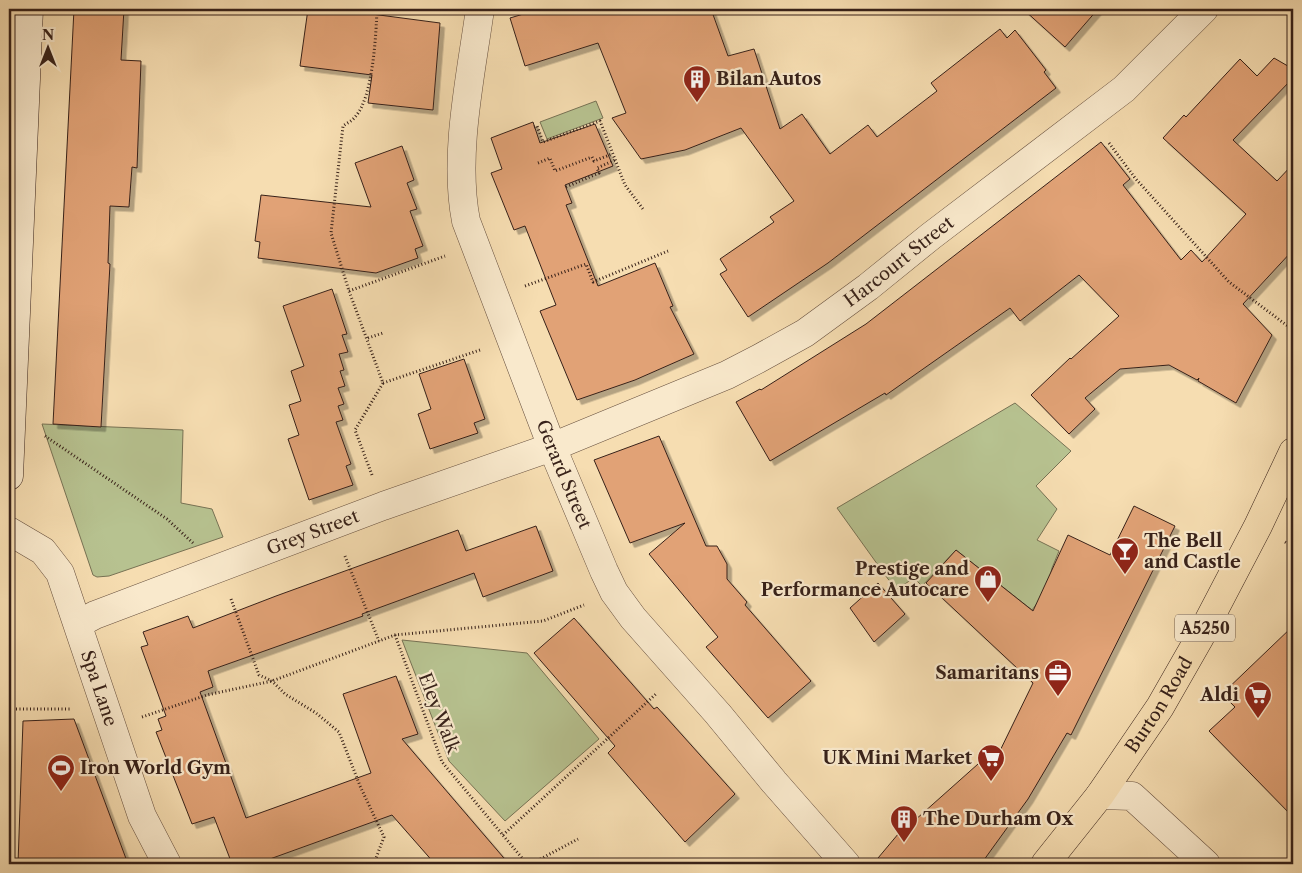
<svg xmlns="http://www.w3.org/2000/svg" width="1302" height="873" font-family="'Libre Caslon Text',serif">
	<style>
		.green { fill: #b7c290; stroke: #777254 }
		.building { fill: #e1a276; stroke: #372119; filter: url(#shadow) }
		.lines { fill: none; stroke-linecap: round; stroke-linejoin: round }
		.street-casing { stroke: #67503f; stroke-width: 29 }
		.secondary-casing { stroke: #372119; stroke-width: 29 }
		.primary-casing { stroke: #372119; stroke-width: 29 }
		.path { stroke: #372119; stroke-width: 3; stroke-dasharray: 1 2.5; stroke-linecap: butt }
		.street { stroke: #f9e9cc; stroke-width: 28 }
		.secondary { stroke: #f9e9cc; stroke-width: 28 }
		.primary { stroke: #f6ddb1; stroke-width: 28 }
		.labels { text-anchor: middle; stroke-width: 4.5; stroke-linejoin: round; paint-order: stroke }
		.shield { fill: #f9e9cc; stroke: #715d4f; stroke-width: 1 }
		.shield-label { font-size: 16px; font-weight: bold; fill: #372119 }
		.poi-label { font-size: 18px; font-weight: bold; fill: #372119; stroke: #f9e9cc; text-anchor: start }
		.street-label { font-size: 18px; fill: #372119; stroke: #f9e9cc }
	</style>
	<defs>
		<filter id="shadow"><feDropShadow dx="4.5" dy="4.5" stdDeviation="0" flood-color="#0004"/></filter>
	</defs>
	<rect width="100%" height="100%" fill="#f6ddb1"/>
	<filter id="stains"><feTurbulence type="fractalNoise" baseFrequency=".004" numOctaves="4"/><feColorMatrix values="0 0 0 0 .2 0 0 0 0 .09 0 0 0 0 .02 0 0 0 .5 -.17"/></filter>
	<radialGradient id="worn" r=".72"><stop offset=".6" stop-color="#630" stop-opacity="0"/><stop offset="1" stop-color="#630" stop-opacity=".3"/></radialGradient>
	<path class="green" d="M596 101 603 118 547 139 540 122Z
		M1015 403 1071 451 1036 486 1057 509 1037 540 1059 551 1052 568 1047 590 1032 610 956 550 922 586 914 578 897 589 888 579 837 508Z
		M42 424 183 430 181 503 212 509 223 537 109 576 97 577 93 575Z
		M402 640 527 653 599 739 505 821 449 761Z"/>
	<path class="building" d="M74 9H124L121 60 141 61 137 168 132 167 129 207 110 206 108 263 110 264 101 427 53 424Z
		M308 9H364V13L440 23 433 110 368 103 372 75 300 66Z
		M540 9H711L728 56 754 49 780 129 802 114 830 154 868 125 877 137 937 91 931 83 1000 29 1007 38 1015 30 1046 70 1044 72 1056 88 828 263 748 317 720 274 727 270 720 259 774 222 770 217 794 201 741 128 685 150 641 159 612 118 626 113 598 43 525 66 510 18Z
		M1023 9H1098L1065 47Z
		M1274 58 1293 69V78L1233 140 1277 181 1293 164V250L1243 304 1272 335 1236 403 1198 381 1199 378 1197 380 1169 365 1120 369 1085 398 1095 409 1069 434 1031 395 1070 358 1071 359 1119 316 1079 275 1020 321 1010 308 886 395 885 393 770 461 736 402 760 389 761 390 866 324 1101 142 1130 179 1123 185 1181 260 1191 250 1202 262 1246 214 1163 138 1184 115 1186 117 1240 59 1257 76Z
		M533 122 540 143 595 124 613 166 565 185 572 203 566 205 598 286 655 263 673 306 670 307 694 354 635 380 577 400 540 311 556 305 525 226 514 230 491 173 502 169 491 138Z
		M402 146 414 180 407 183 417 209 410 211 423 246 415 249 418 258 376 273 258 258 260 242 255 241 261 195 371 207 355 163Z
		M332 289 347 334 342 335 348 352 339 354 344 370 340 371 345 386 338 388 344 404 338 406 343 420 336 422 351 464 346 466 353 485 309 500 288 439 299 435 289 405 301 401 291 371 304 366 283 306Z
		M464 359 485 419 474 423 478 433 430 449 418 414 431 409 419 374Z
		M659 436 706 546H717L727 564V579L747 602 745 605 811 681 768 718 706 647 718 637 649 554 685 523 630 543 594 460Z
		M1134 506 1175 526 1071 735 1067 733 1028 799 981 864H873L904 827 905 829 987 756 994 763 1033 683 926 583 956 550 1033 611 1068 535 1110 555Z
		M536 526 553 571 483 597 474 573 362 614 363 616 208 671 213 687 200 692 246 818 371 773 343 694 396 676 418 734 402 739 509 864H435L392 815 256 864H232L214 817 192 824 156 732 162 730 158 719 166 716 141 647 148 645 143 632 188 616 193 628 276 596 458 530 466 551Z
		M878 583 905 614 874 642 850 608Z
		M574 618 654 709 657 707 735 794 685 842 608 753 615 746 534 653Z
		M1293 626V817L1209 731 1235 707 1222 694Z
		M74 719 128 864H18L23 721Z"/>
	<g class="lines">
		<g class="street-casing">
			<g id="street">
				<path id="s1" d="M480 9C471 75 453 155 466 221L552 447 604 571 614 592 633 618 718 714 774 782 846 864"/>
				<path id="s2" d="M9 531 43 551 60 573 142 816 167 864"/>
				<path id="s3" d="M78 624 95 615 383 506 552 447 727 375 758 359 805 333 868 287 931 236 1124 89 1204 9"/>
				<path d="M1100 795 1132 796 1206 864"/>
			</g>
		</g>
		<g class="secondary-casing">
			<path id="secondary" d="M9 476 29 9"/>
		</g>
		<g class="primary-casing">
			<g id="primary">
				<path id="s4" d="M1045 864 1100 795 1160 707 1200 637 1258 526 1293 452"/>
			</g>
		</g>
		<path class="path" d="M534 127 537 126 543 142 600 121 625 185 643 209
			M1109 143 1135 178 1229 282 1293 330
			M538 163 550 158 555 171 592 157 594 161 612 154
			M566 187 599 173 597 168 615 160
			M525 286 586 264 593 282 668 251
			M349 291 445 256
			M368 338 383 333
			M383 383 480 350
			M45 436 167 519 193 543
			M372 475 355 430 383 383 349 291 331 233 343 126C347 123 352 121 355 117 373 98 376 35 377 9
			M1285 542 1293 547
			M345 556 379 641
			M231 599 259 675 272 681 285 694 316 713 339 732 360 786 384 837 376 858 381 864
			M395 635 442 762 527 864
			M9 709H71
			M142 717 207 695 272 681 395 635 543 621 584 605
			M503 835 657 693
			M531 864 578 839"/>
		<use href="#street" class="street"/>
		<use href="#secondary" class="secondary"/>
		<use href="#primary" class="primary"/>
	</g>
	<defs>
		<g id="building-pin" transform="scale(1.4375)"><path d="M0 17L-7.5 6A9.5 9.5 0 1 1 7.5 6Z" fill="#8f2418" stroke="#f9e9cc"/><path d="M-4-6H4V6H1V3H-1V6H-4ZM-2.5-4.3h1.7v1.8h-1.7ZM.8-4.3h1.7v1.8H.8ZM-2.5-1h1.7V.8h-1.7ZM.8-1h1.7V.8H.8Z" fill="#fff"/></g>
		<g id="bar-pin" transform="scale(1.4375)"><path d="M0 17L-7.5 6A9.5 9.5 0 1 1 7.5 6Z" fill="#8f2418" stroke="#f9e9cc"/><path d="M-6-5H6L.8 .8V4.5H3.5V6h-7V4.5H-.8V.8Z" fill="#fff"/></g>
		<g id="shop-pin" transform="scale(1.4375)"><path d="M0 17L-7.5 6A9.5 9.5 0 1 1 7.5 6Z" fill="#8f2418" stroke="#f9e9cc"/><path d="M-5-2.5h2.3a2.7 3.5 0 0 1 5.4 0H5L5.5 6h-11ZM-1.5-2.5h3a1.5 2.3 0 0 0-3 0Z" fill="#fff"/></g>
		<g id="office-pin" transform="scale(1.4375)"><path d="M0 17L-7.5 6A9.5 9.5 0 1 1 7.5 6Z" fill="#8f2418" stroke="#f9e9cc"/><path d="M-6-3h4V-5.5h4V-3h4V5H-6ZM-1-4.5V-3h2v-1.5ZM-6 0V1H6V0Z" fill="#fff"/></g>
		<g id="supermarket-pin" transform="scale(1.4375)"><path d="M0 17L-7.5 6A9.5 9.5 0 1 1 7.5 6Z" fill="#8f2418" stroke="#f9e9cc"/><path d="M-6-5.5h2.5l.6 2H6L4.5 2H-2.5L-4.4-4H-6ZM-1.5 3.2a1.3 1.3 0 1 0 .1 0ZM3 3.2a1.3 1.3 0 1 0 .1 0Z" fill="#fff"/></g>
		<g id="stadium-pin" transform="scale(1.4375)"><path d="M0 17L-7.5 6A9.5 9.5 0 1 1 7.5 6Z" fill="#8f2418" stroke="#f9e9cc"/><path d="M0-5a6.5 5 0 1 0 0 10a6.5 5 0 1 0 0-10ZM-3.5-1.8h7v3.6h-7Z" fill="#fff"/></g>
	</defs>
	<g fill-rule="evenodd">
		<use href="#building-pin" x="697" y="79"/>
		<use href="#bar-pin" x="1125" y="551"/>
		<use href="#shop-pin" x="988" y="579"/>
		<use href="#office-pin" x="1058" y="673"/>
		<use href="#supermarket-pin" x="1258" y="695"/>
		<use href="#supermarket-pin" x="991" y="758"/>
		<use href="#stadium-pin" x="61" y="768"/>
		<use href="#building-pin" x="904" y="819"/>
	</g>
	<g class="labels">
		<rect class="shield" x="1175" y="614.5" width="60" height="27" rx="4"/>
		<g class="shield-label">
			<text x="1205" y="634">A5250</text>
		</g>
		<g class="poi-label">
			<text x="716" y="85">Bilan Autos</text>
			<text x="1144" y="547">The Bell<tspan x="1144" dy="21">and Castle</tspan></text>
			<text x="969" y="575" text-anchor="end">Prestige and<tspan x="969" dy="21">Performance Autocare</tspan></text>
			<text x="1039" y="679" text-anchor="end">Samaritans</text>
			<text x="1239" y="701" text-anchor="end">Aldi</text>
			<text x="972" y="764" text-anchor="end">UK Mini Market</text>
			<text x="80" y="774">Iron World Gym</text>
			<text x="923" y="825">The Durham Ox</text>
		</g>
		<g class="street-label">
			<text dy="6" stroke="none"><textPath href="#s3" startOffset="902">Harcourt Street</textPath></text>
			<text dy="6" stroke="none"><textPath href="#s1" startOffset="485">Gerard Street</textPath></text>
			<text dy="6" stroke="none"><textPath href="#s3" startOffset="252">Grey Street</textPath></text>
			<text dy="6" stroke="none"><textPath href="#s2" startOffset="189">Spa Lane</textPath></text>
			<text dy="6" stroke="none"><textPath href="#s4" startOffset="196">Burton Road</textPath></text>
			<text transform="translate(439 713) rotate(69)" y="6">Eley Walk</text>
		</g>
	</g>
	<rect width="1302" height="873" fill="none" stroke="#f6ddb1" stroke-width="30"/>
	<rect x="10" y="10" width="1282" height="853" fill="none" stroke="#372119" stroke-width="2.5"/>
	<rect x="15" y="15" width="1272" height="843" fill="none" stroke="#372119"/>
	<g transform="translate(48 48)" stroke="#f9e9cc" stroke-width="4" paint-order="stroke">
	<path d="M0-4L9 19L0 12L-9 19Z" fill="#372119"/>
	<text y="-8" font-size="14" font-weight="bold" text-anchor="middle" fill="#372119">N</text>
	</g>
	<rect width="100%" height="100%" filter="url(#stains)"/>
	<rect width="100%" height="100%" fill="url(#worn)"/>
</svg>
